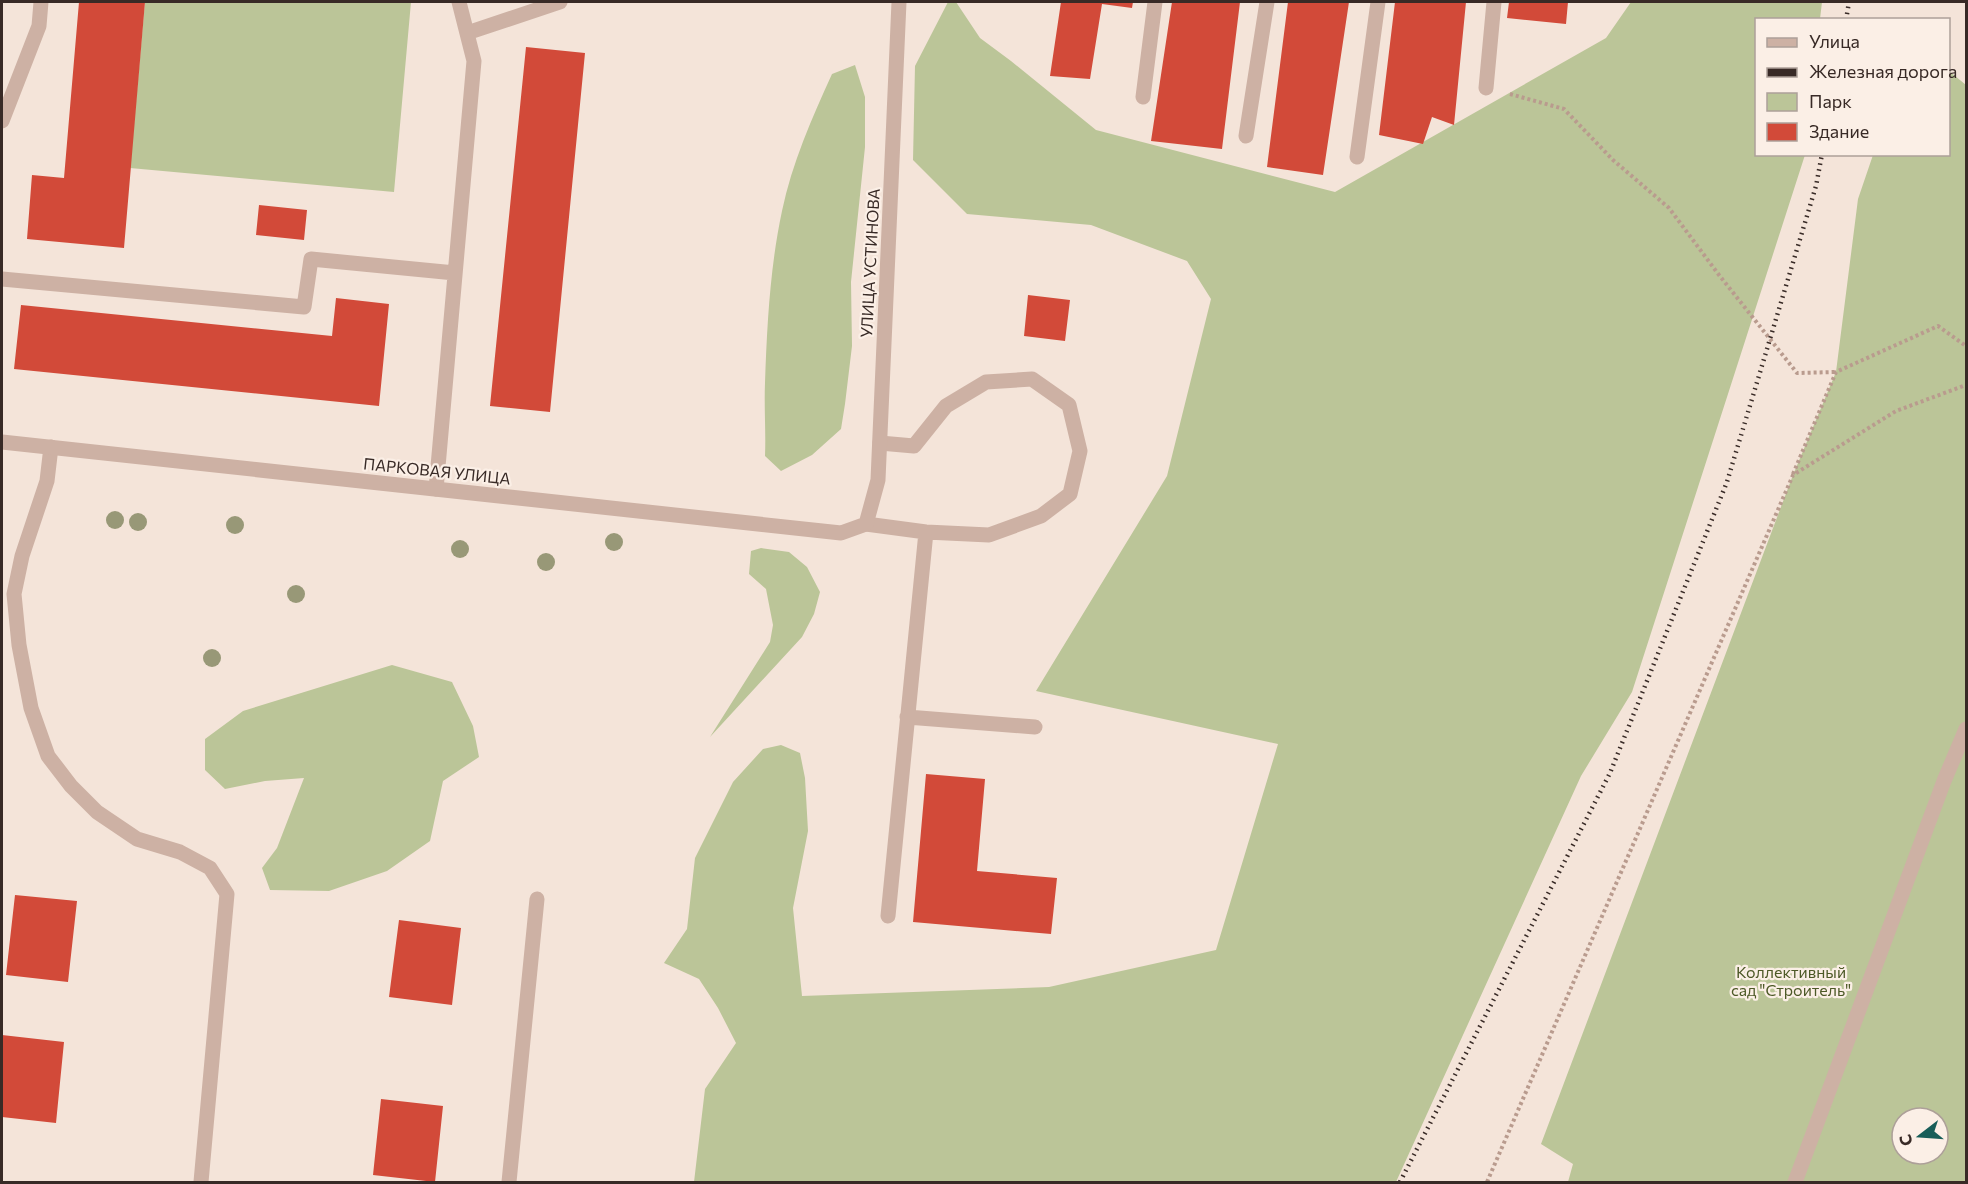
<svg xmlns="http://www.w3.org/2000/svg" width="1968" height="1184" font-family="Commissioner,sans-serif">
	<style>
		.green { fill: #bbc598; fill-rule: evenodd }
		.building { fill: #d24a39 }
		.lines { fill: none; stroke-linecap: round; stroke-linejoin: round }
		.path { stroke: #b99b8e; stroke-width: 4; stroke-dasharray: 3 3; stroke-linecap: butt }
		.service { stroke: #cdb1a4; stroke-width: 15 }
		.minor { stroke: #cdb1a4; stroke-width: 15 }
		.tertiary { stroke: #cdb1a4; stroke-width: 15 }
		.rail { stroke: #382a26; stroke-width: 4.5; stroke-dasharray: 1.5 4.5; stroke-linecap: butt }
		.tree { fill: #989877 }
		.labels { text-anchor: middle; stroke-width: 4.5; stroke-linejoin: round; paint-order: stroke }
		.street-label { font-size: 16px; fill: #382a26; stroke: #fbefe6 }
		.park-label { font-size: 16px; fill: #4d5927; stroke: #fbefe6 }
	</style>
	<rect width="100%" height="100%" fill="#f4e4d9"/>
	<path class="green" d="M145 2H411L394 192 130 168Z
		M948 2H956L980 38 1011 61 1096 130 1335 192 1606 38 1631 2H1822L1820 19 1756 20V154L1805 155 1804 158 1632 692 1581 776 1396 1182H694L705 1089 736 1043 718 1008 699 979 664 963 687 929 695 858 733 782 763 749 781 745 800 753 805 778 808 831 793 908 802 996 1049 987 1216 950 1278 744 1036 691 1167 476 1211 299 1187 261 1091 225 967 214 913 160 915 66Z
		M855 65 865 97V147L851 282 852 346 845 404 841 429 812 455 781 471 765 456C766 432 764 408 765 383 767 326 770 267 782 211 792 163 812 118 832 74Z
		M1949 71 1966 85V1182H1568L1573 1164 1541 1144 1793 475 1836 372 1858 199 1873 155 1948 154ZM1902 1118H1938V1154H1902Z
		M761 548 789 552 807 567 820 592 814 614 802 637 710 737 770 642 773 625 766 589 749 574 751 551Z
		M392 665 452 682 473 726 479 757 443 781 430 841 387 871 329 891 270 890 262 868 277 848 304 778 265 781 225 789 205 770V739L243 711Z"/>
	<path class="building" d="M79 2H145L124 248 27 239 32 175 64 178Z
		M1061 2H1133L1132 8 1102 4 1090 79 1050 76Z
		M1172 2H1240L1222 149 1151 141Z
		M1288 2H1349L1323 175 1267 167Z
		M1395 2H1466L1454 125 1432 117 1423 144 1379 135Z
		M1509 2H1568L1566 24 1507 18Z
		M526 47 585 53 550 412 490 406Z
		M259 205 307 210 304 240 256 235Z
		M1028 295 1070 300 1065 341 1024 336Z
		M336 298 389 304 379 406 14 369 21 305 332 336Z
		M926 774 985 779 977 871 1057 878 1051 934 913 922Z
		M15 895 77 901 68 982 6 975Z
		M399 920 461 928 452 1005 389 997Z
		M2 1035 64 1042 56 1123 2 1117Z
		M381 1099 443 1106 435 1182 373 1175Z"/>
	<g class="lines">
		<path class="path" d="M1510 94 1564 109 1613 160 1669 208 1719 275 1797 373 1836 372
			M1793 474 1836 372 1938 326 1966 346
			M1487 1182 1793 475 1896 411 1966 385"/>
		<path class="service" d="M467 33 560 2
			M1486 88 1494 2
			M1143 97 1155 2
			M2 121 39 26 41 2
			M1246 136 1267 2
			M1357 157 1378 2
			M2 279 304 307 311 259 455 273
			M51 447 47 481 22 556 14 594 19 645 31 708 48 756 71 786 97 812 137 839 180 852 210 868 227 894 201 1182
			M436 489 474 61 459 2
			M866 524 926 532 989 535 1041 516 1070 494 1080 451 1069 405 1032 379 986 382 946 406 914 446 880 443
			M907 717 1035 727
			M888 916 926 532
			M509 1182 537 899"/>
		<path class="minor" d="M1795 1182 1944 781 1966 729"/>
		<path class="tertiary" d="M2 442 841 533 866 524 878 480 899 2"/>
		<path class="rail" d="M1846 20 1849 2
			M1400 1182 1610 773 1727 482 1816 186 1822 154"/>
	</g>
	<g class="tree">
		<circle cx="115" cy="520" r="9"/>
		<circle cx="138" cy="522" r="9"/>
		<circle cx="235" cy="525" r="9"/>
		<circle cx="614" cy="542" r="9"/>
		<circle cx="460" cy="549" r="9"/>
		<circle cx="546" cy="562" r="9"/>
		<circle cx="296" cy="594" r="9"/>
		<circle cx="212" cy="658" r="9"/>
	</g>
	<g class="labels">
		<g class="street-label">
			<text transform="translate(870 263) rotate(-87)" y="6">УЛИЦА УСТИНОВА</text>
			<text transform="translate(437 471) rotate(6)" y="6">ПАРКОВАЯ УЛИЦА</text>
		</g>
		<g class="park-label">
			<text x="1791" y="978">Коллективный<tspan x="1791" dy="18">сад "Строитель"</tspan></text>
		</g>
	</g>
	<rect width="1968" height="1184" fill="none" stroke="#382a26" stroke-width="6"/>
	<rect x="1755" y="18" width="195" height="138" fill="#fbefe6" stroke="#ada099" stroke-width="1.5"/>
	<rect x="1767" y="38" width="30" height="9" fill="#cdb1a4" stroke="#ada099" stroke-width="1.5"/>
	<text x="1809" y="48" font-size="18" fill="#382a26">Улица</text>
	<rect x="1767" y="68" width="30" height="9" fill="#382a26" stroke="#ada099" stroke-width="1.5"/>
	<text x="1809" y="78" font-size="18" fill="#382a26">Железная дорога</text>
	<rect x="1767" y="93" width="30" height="18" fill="#bbc598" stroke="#ada099" stroke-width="1.5"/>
	<text x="1809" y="108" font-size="18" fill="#382a26">Парк</text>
	<rect x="1767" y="123" width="30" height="18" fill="#d24a39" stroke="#ada099" stroke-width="1.5"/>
	<text x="1809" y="138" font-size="18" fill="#382a26">Здание</text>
	<g transform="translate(1920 1136) rotate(253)"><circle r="28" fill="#fbefe6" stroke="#ada099" stroke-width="1.5"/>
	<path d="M0-4.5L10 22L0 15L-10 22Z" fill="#185e59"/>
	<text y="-9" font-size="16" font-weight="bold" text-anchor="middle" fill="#382a26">С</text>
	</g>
</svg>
